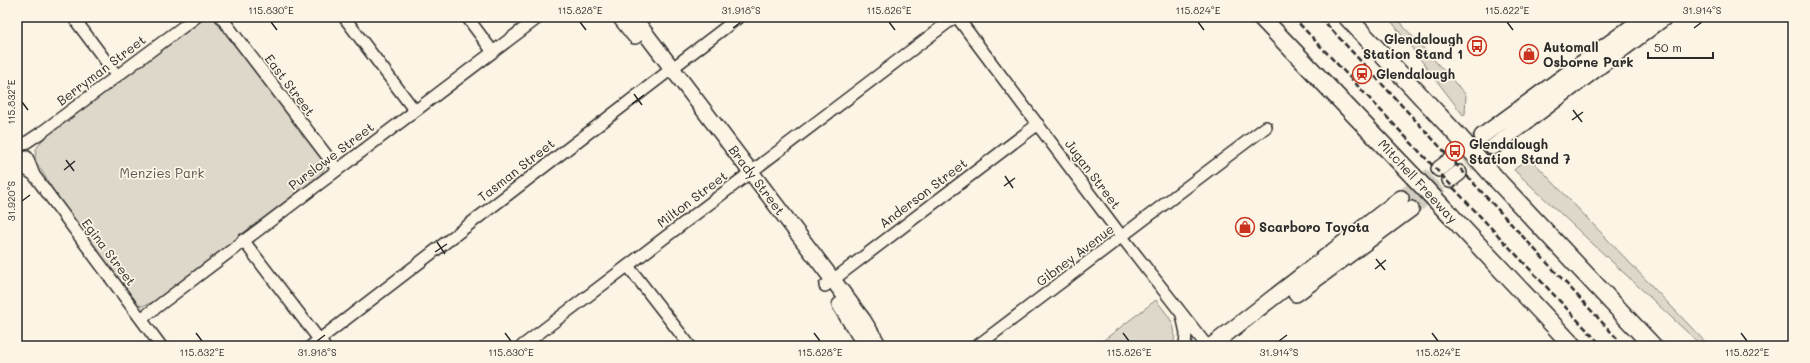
<svg xmlns="http://www.w3.org/2000/svg" width="1810" height="363" font-family="Mali,sans-serif">
	<style>
		.green { fill: #ded8ca; stroke: #84827a }
		.lines { fill: none; stroke-linecap: round; stroke-linejoin: round }
		.major-tunnel { stroke: #d2cdc0; stroke-width: 15; stroke-dasharray: 15 8; stroke-linecap: butt }
		.minor-casing { stroke: #2b2b2b; stroke-width: 14 }
		.major-casing { stroke: #2b2b2b; stroke-width: 18 }
		.highway-casing { stroke: #2b2b2b; stroke-width: 20 }
		.minor { stroke: #fcf5e5; stroke-width: 11 }
		.major { stroke: #fcf5e5; stroke-width: 15 }
		.highway { stroke: #fcf5e5; stroke-width: 17 }
		.rail { stroke: #2b2b2b; stroke-width: 2.5; stroke-dasharray: 6 3; stroke-linecap: butt }
		.highway-bridge-casing { stroke: #2b2b2b; stroke-width: 20; stroke-linecap: butt }
		.highway-bridge { stroke: #fcf5e5; stroke-width: 17 }
		.ticks { fill: none; stroke: #2b2b2b; stroke-width: 1.5 }
		.labels { text-anchor: middle; stroke-width: 3.5; stroke-linejoin: round; paint-order: stroke }
		.poi-label { font-size: 13px; font-weight: bold; fill: #2b2b2b; stroke: #fcf5e5; text-anchor: start }
		.street-label { font-size: 13px; fill: #2b2b2b; stroke: #fcf5e5 }
		.park-label { font-size: 13px; fill: #585653; stroke: #fcf5e5 }
		.neatline { fill: none; stroke: #2b2b2b; stroke-width: 1.5 }
		.ticks-label { font-size: 10px; text-anchor: middle; fill: #2b2b2b }
	</style>
	<rect width="100%" height="100%" fill="#fcf5e5"/>
	<filter id="ink" filterUnits="userSpaceOnUse"><feTurbulence type="fractalNoise" baseFrequency=".025" numOctaves="2"/><feDisplacementMap in="SourceGraphic" scale="8" xChannelSelector="R" yChannelSelector="G"/><feConvolveMatrix kernelMatrix="1 2 1 2 8 2 1 2 1" color-interpolation-filters="sRGB"/></filter>
	<g filter="url(#ink)">
		<path class="green" d="M210 17 219 22 324 161V169L319 177 161 297 151 303 142 306 136 304 64 208 35 160 36 149 43 139 201 19Z
			M1388 17H1398L1404 27 1466 95 1465 114 1463 115Z
			M1528 156 1709 346H1702L1514 170Z
			M1156 300C1168 316 1179 325 1173 346H1102L1100 343Z"/>
		<g class="lines">
			<path class="major-tunnel" d="M1457 155 1482 136
				M1468 166 1493 147
				M1401 198 1431 175
				M1411 209 1441 186"/>
			<g class="minor-casing">
				<path id="minor" d="M73 17 117 76
					M221 17 337 169
					M344 17 415 111
					M467 17 493 52
					M957 17 1122 237 1207 346
					M24 144 42 132 196 17
					M27 157 34 175 161 346
					M17 163 34 175
					M243 240 324 346
					M628 266 690 346
					M825 286 1038 124
					M1182 315 1186 333 1185 346
					M141 319 539 17
					M311 346 739 17
					M522 346 955 17
					M977 346 1266 127"/>
			</g>
			<g class="major-casing">
				<path id="major" d="M620 17 635 36
					M633 17 833 280 863 320 879 346
					M1482 136 1645 17
					M1493 147 1665 17
					M1439 169 1448 162
					M1450 180 1459 173
					M1296 294 1411 209
					M840 305 866 346
					M1211 346 1401 198"/>
			</g>
			<g class="highway-casing">
				<path id="highway" d="M1261 17 1413 176
					M1347 17 1459 137
					M1498 181 1653 346
					M1451 216 1573 346"/>
			</g>
			<use href="#minor" class="minor"/>
			<use href="#major" class="major"/>
			<use href="#highway" class="highway"/>
			<path class="rail" d="M1293 17 1602 346
				M1320 17 1624 346"/>
			<g class="highway-bridge-casing">
				<path id="highway-bridge" d="M1459 137 1498 181
					M1413 176 1451 216"/>
			</g>
			<use href="#highway-bridge" class="highway-bridge"/>
		</g>
	</g>
	<path class="ticks" d="M271 22 277 30M580 22 586 30M889 22 895 30M1198 22 1204 30M1507 22 1513 30M733 28 741 22M1694 28 1702 22M634 94 642 105M22 102 28 110M632 104 644 95M1573 110 1582 122M1572 120 1583 112M66 160 74 171M64 170 75 161M1005 176 1013 188M1004 186 1015 178M22 201 30 195M437 242 445 254M435 252 447 244M1376 259 1385 270M1375 269 1386 260M196 333 202 341M505 333 511 341M814 333 820 341M1123 333 1129 341M1432 333 1438 341M1741 333 1747 341M317 341 325 335M1279 341 1287 335"/>
	<defs>
		<g id="bus-ring" transform="scale(1)"><circle r="9.5" fill="#fcf5e5" stroke="#c8321e" stroke-width="1.5"/><path d="M-5-6H5V4H4V6H2V4H-2V6H-4V4H-5ZM-3.5-4V0h7V-4ZM-3.5 1.2v1.5H-2V1.2ZM2 1.2v1.5H3.5V1.2Z" fill="#c8321e"/></g>
		<g id="shop-ring" transform="scale(1)"><circle r="9.5" fill="#fcf5e5" stroke="#c8321e" stroke-width="1.5"/><path d="M-5-2.5h2.3a2.7 3.5 0 0 1 5.4 0H5L5.5 6h-11ZM-1.5-2.5h3a1.5 2.3 0 0 0-3 0Z" fill="#c8321e"/></g>
		<g id="station-ring" transform="scale(1)"><circle r="9.5" fill="#fcf5e5" stroke="#c8321e" stroke-width="1.5"/><path d="M-3-6H3Q5-6 5-4V2Q5 4 3 4L4.5 6H3L1.5 4h-3L-3 6H-4.5L-3 4Q-5 4-5 2V-4Q-5-6-3-6ZM-3.5-4v3h7v-3ZM-3.5 1v1.5H-2V1ZM2 1v1.5H3.5V1Z" fill="#c8321e"/></g>
	</defs>
	<g fill-rule="evenodd">
		<use href="#bus-ring" x="1477" y="46"/>
		<use href="#shop-ring" x="1529" y="54"/>
		<use href="#station-ring" x="1362" y="74"/>
		<use href="#bus-ring" x="1455" y="151"/>
		<use href="#shop-ring" x="1245" y="227"/>
	</g>
	<g class="labels">
		<g class="poi-label">
			<text x="1463" y="44" text-anchor="end">Glendalough<tspan x="1463" dy="15">Station Stand 1</tspan></text>
			<text x="1543" y="52">Automall<tspan x="1543" dy="15">Osborne Park</tspan></text>
			<text x="1376" y="79">Glendalough</text>
			<text x="1469" y="149">Glendalough<tspan x="1469" dy="15">Station Stand 7</tspan></text>
			<text x="1259" y="232">Scarboro Toyota</text>
		</g>
		<g class="street-label">
			<text transform="translate(101 70) rotate(-37)" y="5">Berryman Street</text>
			<text transform="translate(290 85) rotate(53)" y="5">East Street</text>
			<text transform="translate(331 156) rotate(-37)" y="5">Purslowe Street</text>
			<text transform="translate(516 170) rotate(-38)" y="5">Tasman Street</text>
			<text transform="translate(1093 174) rotate(53)" y="5">Jugan Street</text>
			<text transform="translate(757 180) rotate(53)" y="5">Brady Street</text>
			<text transform="translate(1418 181) rotate(47)" y="5">Mitchell Freeway</text>
			<text transform="translate(923 193) rotate(-37)" y="5">Anderson Street</text>
			<text transform="translate(692 199) rotate(-37)" y="5">Milton Street</text>
			<text transform="translate(109 252) rotate(53)" y="5">Egina Street</text>
			<text transform="translate(1075 255) rotate(-37)" y="5">Gibney Avenue</text>
		</g>
		<g class="park-label">
			<text x="162" y="178">Menzies Park</text>
		</g>
	</g>
	<rect width="1810" height="363" fill="none" stroke="#fcf5e5" stroke-width="44"/>
	<path d="M1648 52v6h65v-6" fill="none" stroke="#2b2b2b" stroke-width="2"/>
	<text x="1654" y="52" font-size="12" fill="#2b2b2b" stroke="#fcf5e5" stroke-width="3" paint-order="stroke">50 m</text>
	<rect x="22" y="22" width="1766" height="319" class="neatline"/>
	<g class="ticks-label">
		<text x="271" y="14">115.830°E</text>
		<text x="580" y="14">115.828°E</text>
		<text x="741" y="14">31.918°S</text>
		<text x="889" y="14">115.826°E</text>
		<text x="1198" y="14">115.824°E</text>
		<text x="1507" y="14">115.822°E</text>
		<text x="1702" y="14">31.914°S</text>
		<text transform="translate(11 102) rotate(-90)" y="4">115.832°E</text>
		<text transform="translate(11 201) rotate(-90)" y="4">31.920°S</text>
		<text x="202" y="356">115.832°E</text>
		<text x="317" y="356">31.918°S</text>
		<text x="511" y="356">115.830°E</text>
		<text x="820" y="356">115.828°E</text>
		<text x="1129" y="356">115.826°E</text>
		<text x="1279" y="356">31.914°S</text>
		<text x="1438" y="356">115.824°E</text>
		<text x="1747" y="356">115.822°E</text>
	</g>
</svg>
